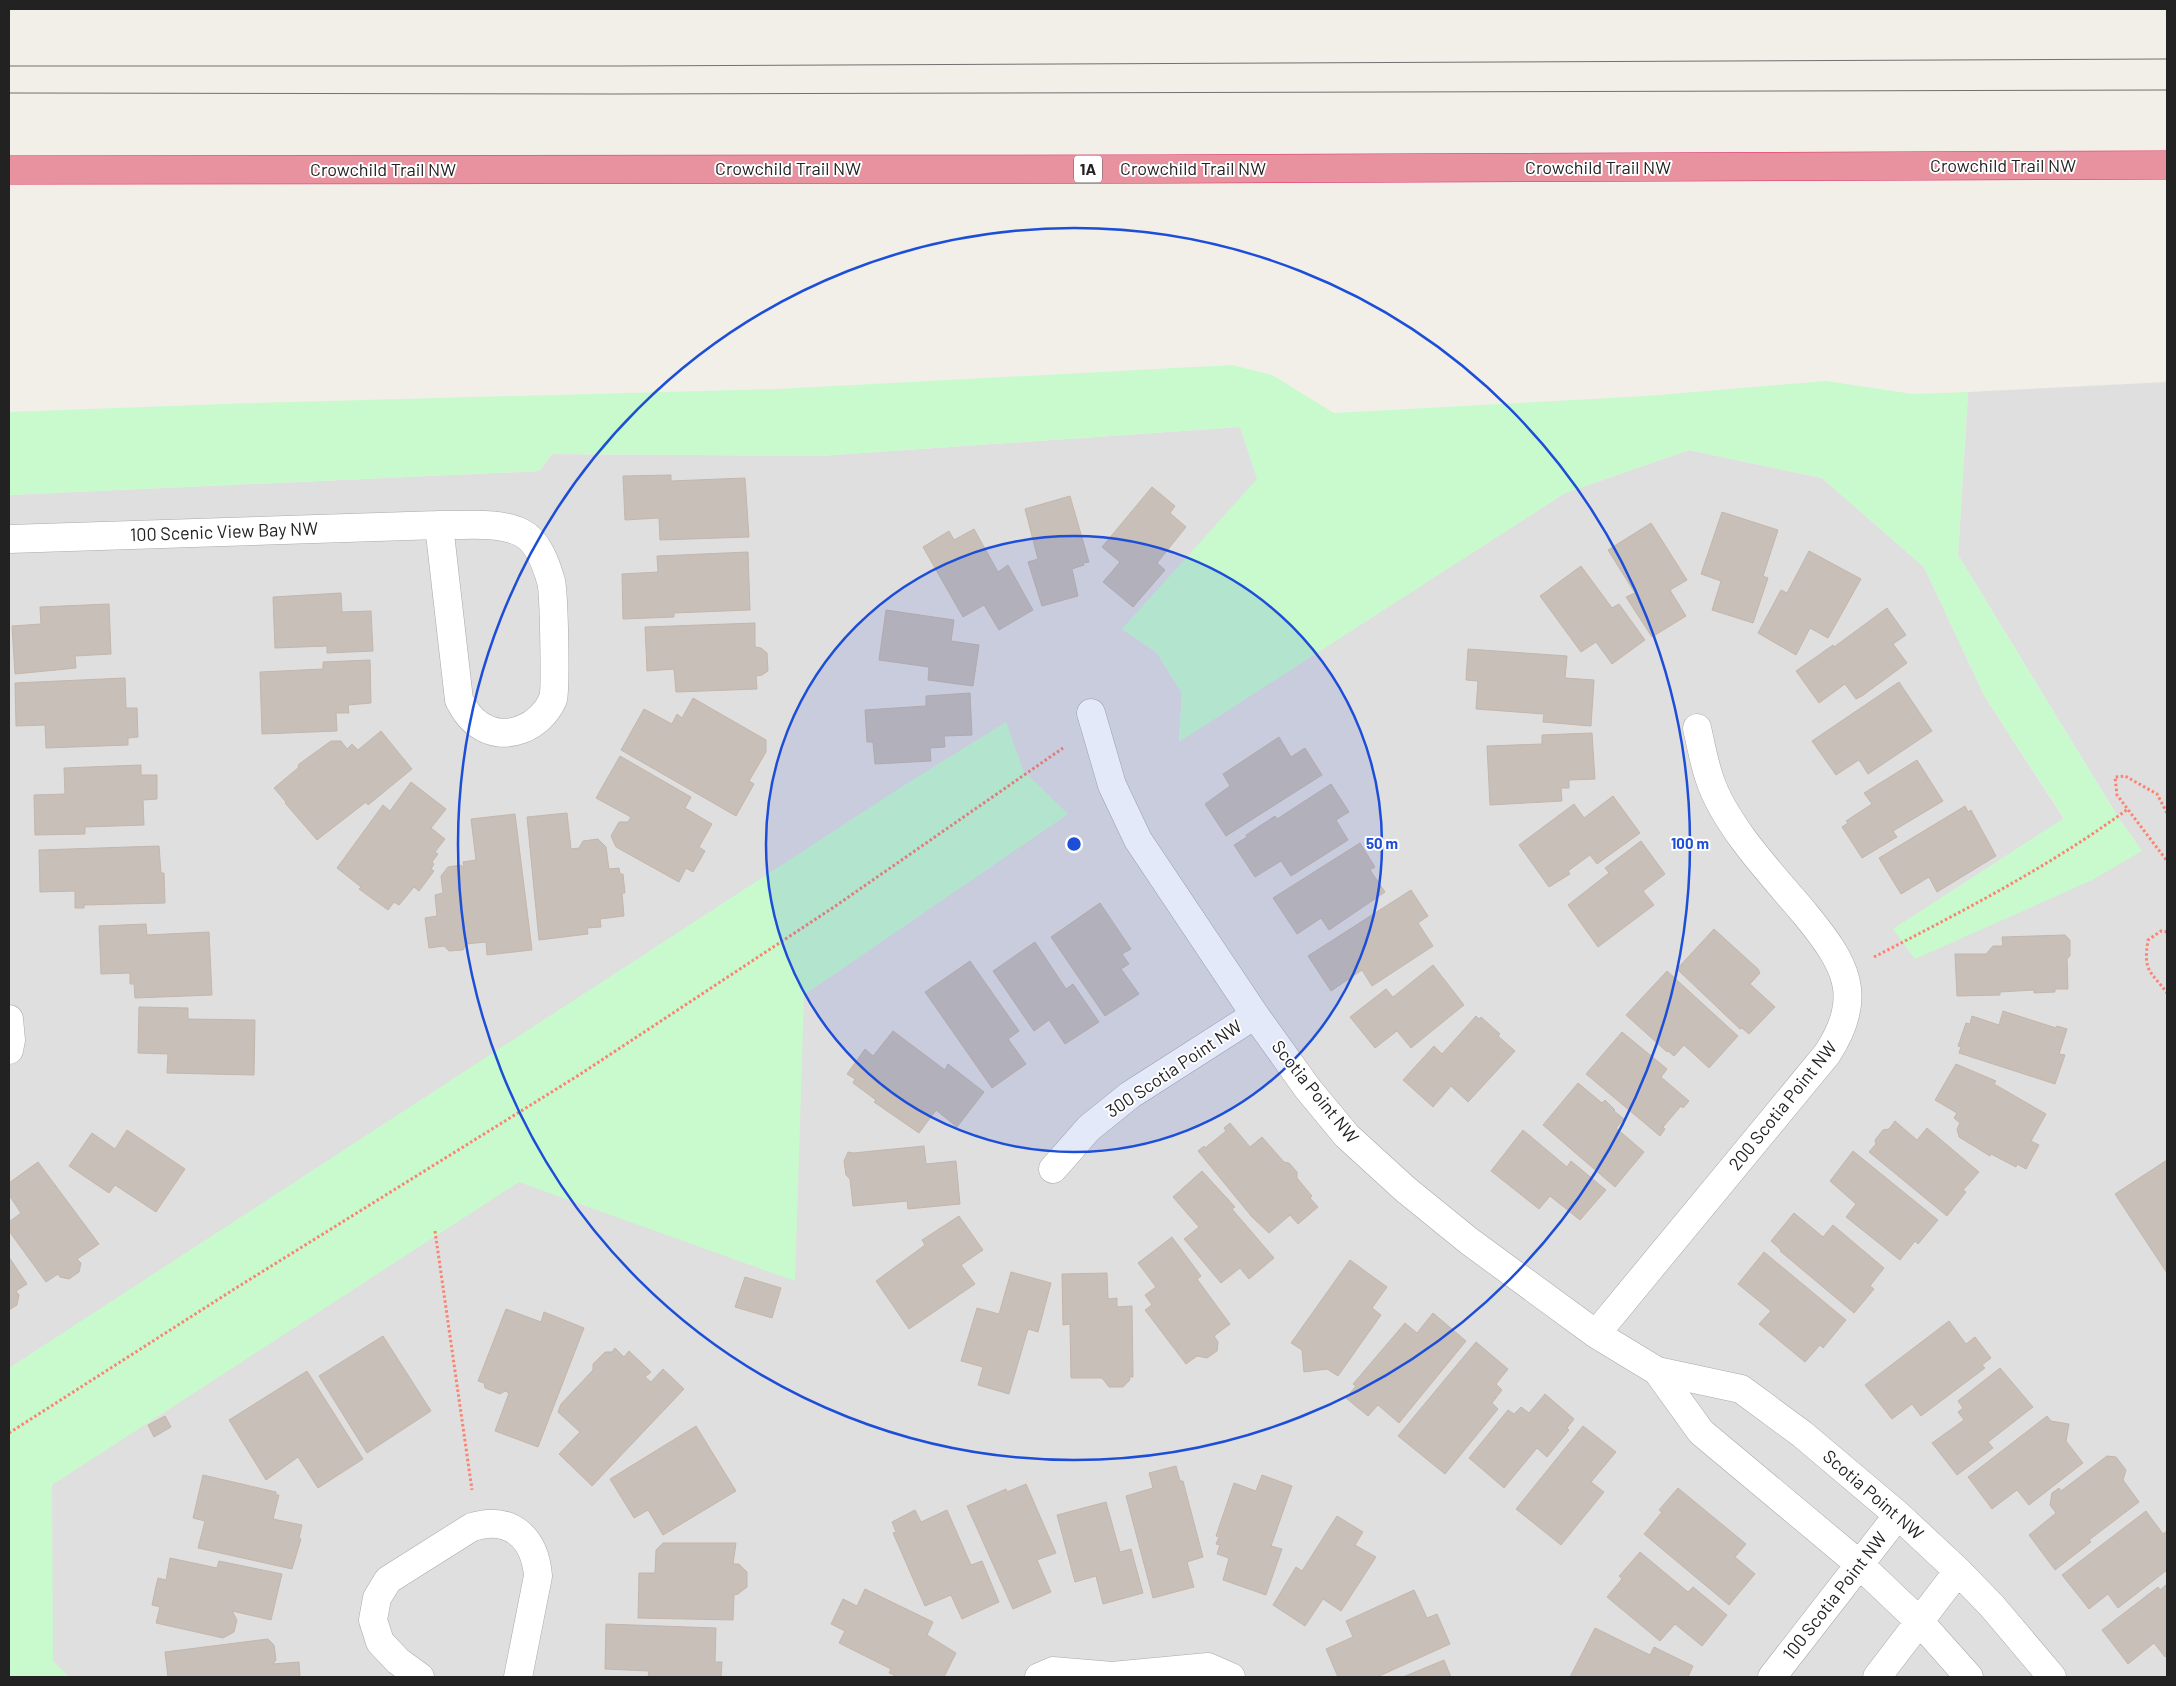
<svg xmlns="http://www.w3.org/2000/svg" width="2176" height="1686" font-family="Barlow,sans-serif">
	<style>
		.residential { fill: #e0dfdf }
		.park { fill: #c8facd }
		.building { fill: #c7bfb8; stroke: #c4b6ab }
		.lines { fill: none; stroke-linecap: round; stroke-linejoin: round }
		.street-casing { stroke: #a9a9a9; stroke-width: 29 }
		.highway-casing { stroke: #dc2a62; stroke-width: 29 }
		.path { stroke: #fa8372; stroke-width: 3; stroke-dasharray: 2.5 2.5; stroke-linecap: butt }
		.street { stroke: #fff; stroke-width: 28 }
		.highway { stroke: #e8929f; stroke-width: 28 }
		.tram { stroke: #707070; stroke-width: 1 }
		.ring { fill: none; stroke: #1d4ed8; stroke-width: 2.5 }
		.labels { text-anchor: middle; stroke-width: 4; stroke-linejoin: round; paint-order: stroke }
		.shield { fill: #fff; stroke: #646464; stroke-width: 1 }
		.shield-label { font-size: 16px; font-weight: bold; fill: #222 }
		.street-label { font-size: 18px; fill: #222; stroke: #fff }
		.centre { fill: #1d4ed8; stroke: #fff; stroke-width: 2.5 }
		.ring-label { font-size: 15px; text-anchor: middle; font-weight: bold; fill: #1d4ed8; stroke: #fff; stroke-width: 4; stroke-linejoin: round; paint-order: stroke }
	</style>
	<rect width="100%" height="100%" fill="#f2efe9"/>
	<path class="residential" d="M2167 382V1677H9V495L539 471 552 454 819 456 1240 427 1258 479 1123 629 1157 653 1182 693 1179 741 1565 493 1689 450 1822 478 1924 567 1985 697 2064 819 1894 929 1915 958 2141 850 2118 817 1958 555 1968 392Z"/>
	<path class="park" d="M1232 365 1272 375 1334 413 1647 396 1826 381 1913 394 1968 392 1958 555 2118 817 2142 851 2092 880 1915 959 1893 929 2064 818 1985 697 1924 567 1822 478 1689 450 1565 493 1179 742 1182 693 1157 653 1122 629 1257 479 1240 427 819 456 552 454 539 471 9 495V412L251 403 778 389Z
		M1006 722 1023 770 1068 814 804 995 795 1281 519 1182 52 1485 53 1661 69 1677H9V1368L903 786Z"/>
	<path class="building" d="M671 475V481L745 478 749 537 660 540 659 518 625 520 623 476Z
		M1152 487 1175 506 1170 513 1186 527 1157 563 1165 570 1133 607 1103 582 1120 562 1102 547Z
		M1070 496 1089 562 1083 563 1084 565 1072 569 1078 596 1042 606 1028 562 1038 559 1025 509Z
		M1722 512 1778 530 1763 576 1768 578 1753 623 1712 610 1721 581 1701 574Z
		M1651 523 1687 580 1670 590 1686 616 1652 637 1626 597 1635 593 1608 550Z
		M974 529 998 572 1008 565 1033 610 999 630 984 605 963 617 923 547 949 531 954 540Z
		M1809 551 1861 579 1828 638 1810 628 1796 655 1758 633 1781 590 1787 593Z
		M748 552 750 610 674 613V617L623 619 622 574 658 572 657 556Z
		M1581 566 1612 608 1619 604 1645 640 1612 664 1596 642 1581 652 1540 596Z
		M341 593 342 612 371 611 373 651 327 653V646L275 648 273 597Z
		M109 604 111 654 75 656 76 668 15 674 12 626 41 624 40 607Z
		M1887 608 1906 635 1893 644 1907 663 1862 696 1856 699 1845 684 1819 703 1796 671 1833 645 1834 647Z
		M886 610 954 620 951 641 979 645 973 686 928 680 929 667 879 660Z
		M755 623V647L761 648 767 653 768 671 762 675 756 676 757 689 676 692 674 669 647 671 645 627Z
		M1468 649 1567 656 1565 678 1594 680 1591 726 1543 722 1544 714 1476 709 1478 681 1466 680Z
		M370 660 371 703 348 705 349 713H336L337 731 262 734 260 672 323 669V662Z
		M125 678 126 708H137L138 737 128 738V745L46 748 45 725 16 726 15 683Z
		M1899 682 1932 731 1868 774 1859 760 1836 775 1812 741Z
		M970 693 972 735 944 736 945 747 930 748 931 761 875 764 873 742H867L865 710 926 706V696Z
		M693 698 766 740V752L749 781 754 784 736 816 621 750 644 709 672 724 677 714 682 718Z
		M381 731 412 769 368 805 366 802 317 840 285 803 286 802 274 788 298 768 299 764 331 741H341L347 749 352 744 358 750Z
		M1592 733 1595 779 1569 780V788H1561L1562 801 1490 805 1487 746 1542 744V735Z
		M1279 737 1291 757 1305 748 1322 775 1226 836 1205 804 1230 786 1223 774Z
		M620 756 691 797 685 808 712 824 699 847 705 851 693 872 686 868 679 882 616 847 611 836 619 822H628L631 817 596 798Z
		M1917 760 1943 801 1893 831 1897 837 1862 858 1842 827 1848 823 1846 821 1872 804 1864 793Z
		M141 765V775H157V799L143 800 144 825 85 827V834L35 835 34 795 65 794 64 768Z
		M411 782 446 809 431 828 445 839 435 852 438 854 432 862 434 864 431 869 434 871 419 891 414 887 399 905 394 902 388 910 359 889 361 887 337 868 383 805 390 811Z
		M1331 784 1349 812 1336 820 1348 840 1291 876 1281 861 1255 877 1234 845 1247 837 1246 835 1275 816 1277 819Z
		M1613 796 1640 833 1597 864 1590 855 1568 871 1570 874 1549 887 1519 845 1574 804 1584 818Z
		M1965 806 1968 812 1971 810 1996 856 1937 892 1929 877 1901 894 1879 858Z
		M567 813 571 849 579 848 583 841 598 839 606 847 609 869 619 868 620 874H623L625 893H622L624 916 600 919 601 927 587 928 588 934 539 940 527 817Z
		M515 814 532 950 487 955 486 942 466 944 463 950 449 951 444 946 429 948 425 918 437 916 435 895 443 893 441 876 448 867 461 865 464 868 463 862 476 860 471 819Z
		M1641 841 1665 874 1643 891 1654 905 1598 947 1568 905 1609 873 1605 868Z
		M1360 843 1375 867 1370 870 1385 892 1329 930 1321 918 1297 934 1273 898Z
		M159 846 161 873H164L165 903 84 905V908H75V891L40 892 39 850Z
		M1411 890 1428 916 1418 923 1433 946 1372 986 1362 970 1331 991 1308 956Z
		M1100 903 1131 949 1122 954 1129 964 1121 969 1139 994 1105 1016 1051 937Z
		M146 924 147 935 209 932 212 995 135 998 134 984H130V973L101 974 99 926Z
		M1714 929 1758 969 1760 973 1750 984 1775 1007 1749 1034 1742 1028 1740 1029 1677 969Z
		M2065 935 2070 940V956L2067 959 2068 989H2055V992L2034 993V990L2000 992V995L1957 996 1955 954H1986L1993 946H2003L2002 937Z
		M1035 942 1066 989 1073 984 1099 1022 1065 1044 1049 1020 1034 1031 993 971Z
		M970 961 1019 1031 1008 1039 1026 1064 992 1088 925 992Z
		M1433 965 1464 1005 1411 1048 1397 1031 1375 1048 1350 1017 1386 989 1393 997Z
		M1667 971 1738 1036 1709 1068 1684 1045 1674 1056 1668 1051 1667 1052 1626 1015Z
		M139 1007 188 1008V1019L255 1020 254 1075 167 1073 168 1054 138 1053Z
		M2003 1011 2056 1028 2057 1026 2067 1029 2059 1054 2065 1055 2055 1084 1959 1053 1961 1047 1958 1046 1966 1023 1970 1024 1972 1016 1999 1025Z
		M1476 1016 1479 1019 1481 1017 1500 1034 1498 1036 1515 1051 1468 1102 1451 1086 1433 1107 1403 1080 1434 1046 1442 1054Z
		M893 1031 945 1070 948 1064 984 1092 957 1127 936 1110 919 1133 874 1102 876 1100 853 1083 855 1079 847 1074 865 1049 873 1056Z
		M1622 1032 1667 1069 1661 1077 1689 1101 1683 1108 1681 1106 1663 1127 1665 1129 1660 1136 1586 1074Z
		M1956 1064 1996 1081 1994 1084 2046 1114 2031 1141 2039 1145 2026 1169 2017 1164 2016 1167 1991 1154 1990 1156 1959 1137 1957 1129 1960 1123 1954 1118 1957 1113 1935 1100Z
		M1578 1083 1602 1103 1605 1100 1615 1110 1614 1111 1624 1119 1616 1128 1644 1152 1615 1187 1543 1125Z
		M1895 1121 1917 1140 1927 1128 1979 1172 1963 1190 1966 1192 1947 1216 1869 1152 1876 1144 1875 1140 1883 1130 1889 1129Z
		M1230 1123 1250 1147 1262 1137 1284 1162 1289 1163 1297 1172V1178L1312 1196 1310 1198 1318 1207 1298 1224 1290 1215 1269 1233 1252 1217 1198 1151 1204 1146 1205 1148 1226 1131 1224 1128Z
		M127 1130 185 1169 156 1212 115 1185 109 1193 69 1166 92 1133 115 1149Z
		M1523 1130 1567 1167 1571 1161 1606 1190 1580 1220 1550 1196 1539 1209 1491 1171Z
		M924 1146 926 1164 956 1161 960 1204 908 1209 907 1201 853 1206 850 1179 846 1175 844 1161 848 1152 853 1153Z
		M1853 1151 1938 1220 1918 1244 1915 1241 1900 1260 1846 1217 1856 1204 1830 1181Z
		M2167 1160V1273L2115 1194Z
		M38 1162 99 1244 77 1259 81 1263 79 1272 69 1279 60 1277 58 1274 46 1282 9 1231V1222L21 1213 9 1195V1183Z
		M1202 1171 1235 1207 1232 1209 1274 1258 1249 1279 1240 1268 1221 1283 1184 1239 1199 1227 1173 1197Z
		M1794 1213 1823 1237 1833 1225 1884 1268 1870 1286 1874 1289 1854 1313 1780 1251 1781 1250 1771 1241Z
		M959 1216 983 1250 961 1265 975 1284 909 1329 876 1281 925 1245 922 1240Z
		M1172 1237 1201 1276 1197 1279 1230 1324 1214 1336 1218 1342 1217 1351 1207 1358 1197 1356 1186 1364 1145 1310 1152 1305 1145 1295 1156 1287 1138 1263Z
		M1764 1252 1846 1320 1823 1348 1820 1345 1805 1362 1759 1324 1771 1311 1738 1284Z
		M9 1257 27 1284 16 1291 19 1295 17 1305 9 1310Z
		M1350 1260 1387 1287 1372 1308 1381 1315 1338 1376 1327 1369 1304 1372 1302 1350 1291 1343Z
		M1011 1272 1051 1283 1038 1332 1028 1329 1009 1394 978 1385 983 1367 961 1361 977 1308 999 1314Z
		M1107 1273 1108 1299 1117 1298V1307L1132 1306 1133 1377H1129L1130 1380 1123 1387H1109L1102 1378H1071L1070 1324 1063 1325 1062 1274Z
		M745 1277 781 1288 772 1318 735 1307Z
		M506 1309 541 1322 544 1312 584 1328 538 1447 495 1431 509 1393 505 1391 500 1394 485 1388 484 1383 478 1381Z
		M1433 1313 1466 1341 1399 1423 1378 1405 1368 1416 1346 1398 1356 1386 1353 1384 1405 1323 1417 1333Z
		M1949 1321 1966 1344 1975 1337 1991 1358 1982 1365 1985 1368 1921 1416 1912 1404 1892 1419 1865 1385Z
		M383 1336 431 1411 367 1453 319 1376Z
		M1476 1342 1508 1369 1496 1384 1502 1390 1492 1403 1498 1409 1445 1474 1398 1436Z
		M615 1348 624 1357 629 1351 651 1372 645 1377 651 1382 663 1369 684 1389 592 1486 559 1454 580 1432 558 1412 561 1404 593 1370V1364L605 1352H612Z
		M2000 1368 2033 1407 1988 1442 1993 1448 1957 1475 1932 1443 1964 1420 1958 1412 1963 1408 1958 1401Z
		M307 1371 363 1459 318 1488 298 1457 266 1480 229 1420Z
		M1545 1394 1574 1419 1567 1428 1569 1430 1547 1457 1537 1448 1504 1488 1469 1458 1508 1410 1514 1414 1521 1407 1529 1413Z
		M165 1416 171 1427 154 1437 148 1425Z
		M2047 1416 2051 1421 2069 1424 2066 1441 2083 1463 2029 1505 2017 1490 1992 1509 1968 1477Z
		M696 1426 736 1491 663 1535 648 1510 634 1518 610 1479Z
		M1583 1426 1616 1452 1591 1482 1604 1492 1561 1545 1516 1509Z
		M2107 1456 2116 1457 2126 1470 2123 1480 2139 1502 2089 1540 2091 1542 2055 1570 2029 1535 2056 1513 2050 1505 2052 1493 2059 1488 2061 1491Z
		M1176 1466 1180 1481H1183L1203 1557 1187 1562 1194 1587 1153 1598 1126 1496 1153 1488 1149 1473Z
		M203 1475 276 1492V1495H279L273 1519 302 1525 299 1538 301 1539 292 1569 198 1548 205 1521 193 1518Z
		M1262 1475 1292 1486 1271 1546 1282 1549 1266 1595 1223 1580 1229 1558 1217 1554 1220 1545 1216 1544 1219 1537 1216 1536 1234 1483 1256 1491Z
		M1026 1484 1056 1553 1037 1560 1051 1592 1013 1609 967 1506 1006 1489 1007 1492Z
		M1678 1488 1746 1544 1735 1557 1755 1574 1729 1605 1644 1534 1662 1512 1659 1510Z
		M1106 1502 1120 1552 1131 1549 1143 1593 1103 1604 1096 1576 1075 1582 1057 1515Z
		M915 1510 921 1522 947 1510 971 1565 982 1561 999 1602 962 1619 951 1595 925 1606 893 1533 896 1532 892 1522Z
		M2146 1511 2163 1534 2167 1531V1570L2118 1608 2108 1594 2089 1609 2062 1575Z
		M1337 1516 1363 1532 1355 1545 1376 1557 1341 1611 1323 1599 1305 1626 1273 1605 1296 1567 1302 1571Z
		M663 1543H736L733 1564H739L747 1572V1587L738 1594 734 1595 733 1620 638 1618 639 1573H655L656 1550Z
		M1640 1552 1688 1592 1693 1587 1727 1615 1702 1646 1675 1624 1660 1641 1607 1597 1622 1579 1619 1576 1621 1574Z
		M170 1558 217 1568 219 1561 282 1574 271 1620 232 1611 237 1620 234 1632 223 1638 156 1623 160 1607 152 1605 156 1586 158 1578 166 1580Z
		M2167 1584V1655L2165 1657 2154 1643 2128 1664 2102 1630 2158 1587 2160 1590Z
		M865 1589 933 1622 927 1635 956 1653 944 1677H898L889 1673 891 1669 839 1643 845 1631 831 1624 843 1599 857 1606Z
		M1414 1590 1427 1618 1437 1614 1450 1644 1377 1677H1338L1326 1649 1353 1637 1346 1621Z
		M606 1624 716 1628 715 1662H722L721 1677H648L649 1671 605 1669Z
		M1595 1628 1650 1655 1654 1647 1693 1666 1688 1677H1570Z
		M268 1639 274 1645 276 1660 273 1664 299 1662 300 1677H168L165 1652Z
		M1444 1660 1451 1677H1403Z"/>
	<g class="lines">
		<g class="street-casing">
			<path id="street" d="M9 539 439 525C465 526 499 521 522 533 538 541 546 564 551 581 554 592 556 689 553 699 541 727 505 744 478 724 469 718 464 709 459 700L439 525
				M1091 713 1112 785 1138 840 1255 1015 1308 1089 1347 1136 1405 1189 1469 1241 1596 1334 1657 1371 1741 1389 1802 1434 1898 1515 1958 1571 1992 1606 2052 1677
				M9 1019 11 1040 9 1050
				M1053 1169 1089 1128 1130 1095 1255 1015
				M1596 1334 1827 1054C1865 996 1846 964 1806 915 1785 890 1763 866 1743 839 1730 821 1717 801 1710 780 1704 763 1701 745 1697 728
				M1657 1371 1701 1432 1859 1564 1920 1622 1969 1677
				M420 1677 398 1661 380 1642 373 1620 377 1598 388 1580 472 1527C511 1515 535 1538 538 1576L518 1677
				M1039 1677 1053 1671 1112 1676 1208 1667 1231 1677
				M1772 1677 1898 1515
				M1877 1677 1958 1571"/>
		</g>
		<g class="highway-casing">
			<path id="highway" d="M9 170 1166 169 2167 165"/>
		</g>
		<path class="path" d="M2167 813 2157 794 2125 776 2115 777 2117 795 2167 861
			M2167 932 2161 931 2148 940C2143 972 2150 970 2167 993
			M1874 957C1961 912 2049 867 2128 809
			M435 1231 472 1490
			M9 1433 236 1288 579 1075 834 907 1063 748"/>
		<use href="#street" class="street"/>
		<use href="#highway" class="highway"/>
		<path class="tram" d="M9 66H617L2167 59
			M9 93 614 94 2167 90"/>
	</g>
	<circle cx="1074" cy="844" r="308" fill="#1d4ed8" fill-opacity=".12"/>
	<g class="ring">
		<circle cx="1074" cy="844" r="308"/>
		<circle cx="1074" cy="844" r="616"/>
	</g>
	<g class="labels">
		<rect class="shield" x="1074" y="155.5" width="28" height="27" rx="4"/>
		<g class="shield-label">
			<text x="1088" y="175">1A</text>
		</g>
		<g class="street-label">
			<text x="2003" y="172">Crowchild Trail NW</text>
			<text x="1598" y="174">Crowchild Trail NW</text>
			<text x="788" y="175">Crowchild Trail NW</text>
			<text x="1193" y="175">Crowchild Trail NW</text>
			<text x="383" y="176">Crowchild Trail NW</text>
			<text transform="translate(224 532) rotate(-2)" y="6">100 Scenic View Bay NW</text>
			<text transform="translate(1174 1069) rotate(-34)" y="6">300 Scotia Point NW</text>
			<text transform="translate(1315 1092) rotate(51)" y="6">Scotia Point NW</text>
			<text transform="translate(1783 1106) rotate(-51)" y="6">200 Scotia Point NW</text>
			<text transform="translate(1873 1495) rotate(41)" y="6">Scotia Point NW</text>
			<text transform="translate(1835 1596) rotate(-52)" y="6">100 Scotia Point NW</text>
		</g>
	</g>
	<circle cx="1074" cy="844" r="8" class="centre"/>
	<g class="ring-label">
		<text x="1382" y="849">50 m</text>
		<text x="1690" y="849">100 m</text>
	</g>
	<rect width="2176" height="1686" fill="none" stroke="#222222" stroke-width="20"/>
</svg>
